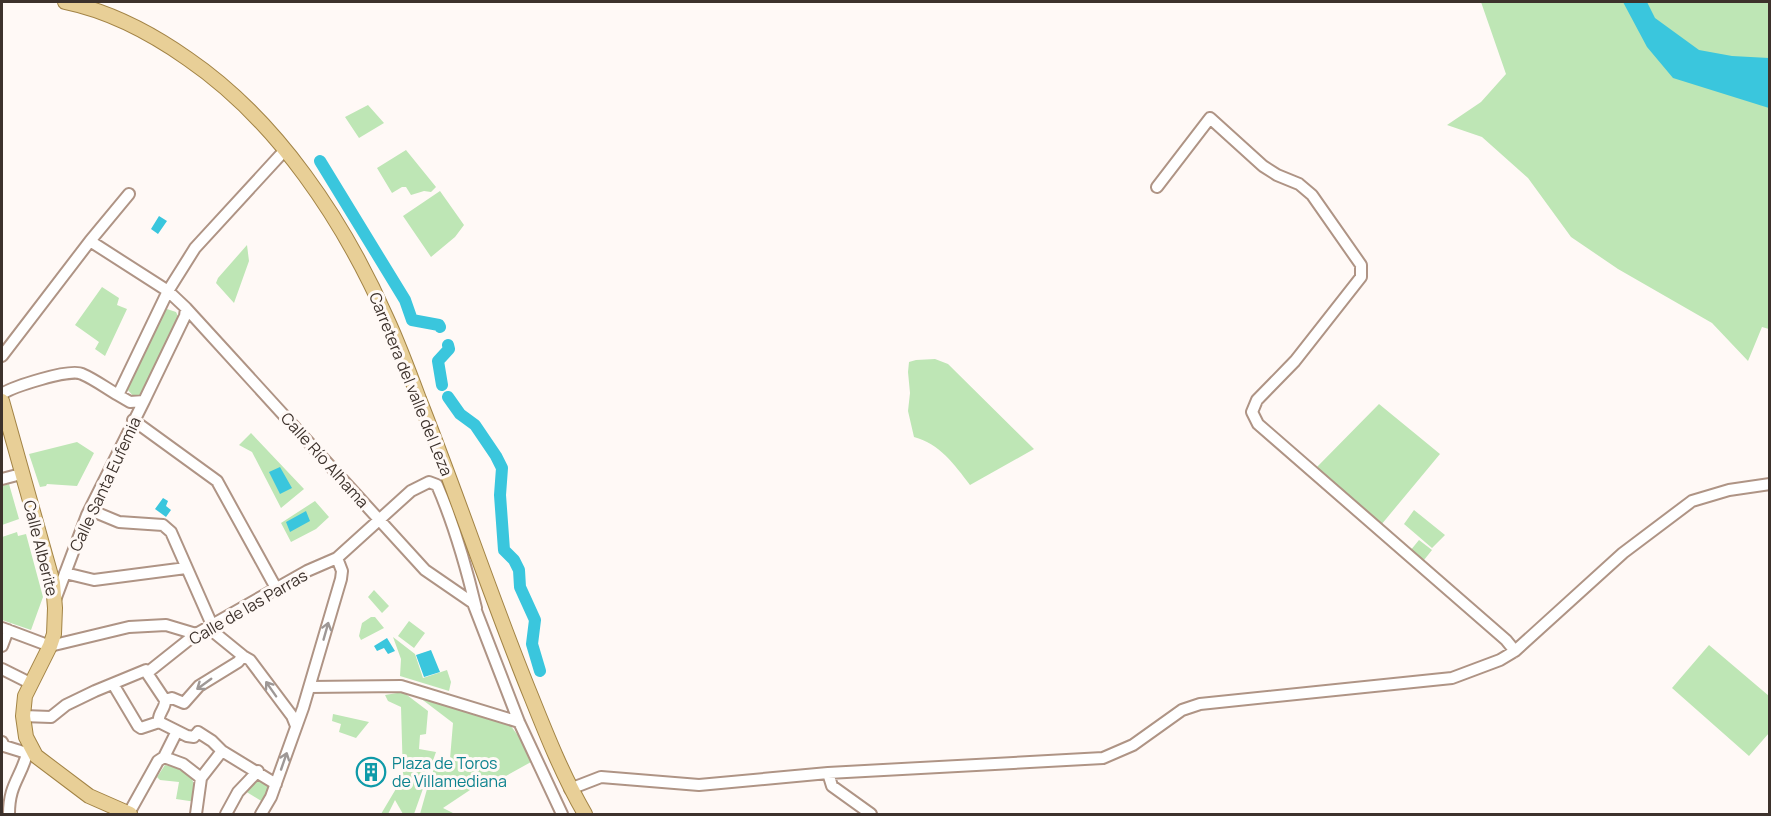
<svg xmlns="http://www.w3.org/2000/svg" width="1771" height="816" font-family="Manrope,sans-serif">
	<style>
		.green { fill: #bee6b5 }
		.water { fill: #3ac6dd }
		.lines { fill: none; stroke-linecap: round; stroke-linejoin: round }
		.canal { stroke: #3ac6dd; stroke-width: 12 }
		.minor-casing { stroke: #af9485; stroke-width: 14 }
		.major-casing { stroke: #a28345; stroke-width: 16 }
		.minor { stroke: #fff; stroke-width: 10 }
		.major { stroke: #e8cf97; stroke-width: 14 }
		.oneway { stroke: #9e9896 }
		.labels { text-anchor: middle; stroke-width: 6; stroke-linejoin: round; paint-order: stroke }
		.street-label { font-size: 16px; fill: #3d322c; stroke: #fff9f6 }
		.culture-label { font-size: 16px; fill: #0d838f; stroke: #fff9f6; text-anchor: start }
	</style>
	<rect width="100%" height="100%" fill="#fff9f6"/>
	<path class="green" d="M1481 2H1769V329L1762 327 1748 361 1712 323 1618 269 1571 237 1528 178 1482 137 1447 125 1481 102 1506 74Z
		M368 105 384 123 359 138 345 117Z
		M406 150 436 187 431 192 424 191 411 195 406 187H402L392 193 377 168Z
		M440 191 464 225 455 237 431 257 403 216Z
		M247 245 249 261 234 303 216 283 218 278Z
		M102 287 119 298 117 305 127 309 105 356 95 349 99 342 75 325Z
		M167 309 176 312 180 320 143 396 134 397 127 389 128 380 162 312Z
		M935 359 948 364 1034 449 970 485C954 464 940 444 914 437L908 411 910 393 908 372 909 362 916 360Z
		M1379 404 1440 454 1381 525 1315 469Z
		M251 433 304 489 281 508 252 452 239 445Z
		M77 442 94 453 77 486 47 484 46 486 40 487 29 454Z
		M9 484 19 519 2 525V486Z
		M315 501 329 517 316 529 291 542 281 523Z
		M1414 510 1445 535 1432 548 1404 524Z
		M17 532 18 536 26 534 43 597 31 630 2 620V537Z
		M1419 540 1432 550 1424 560 1410 551Z
		M374 590 389 606 382 613 368 597Z
		M371 617H375L384 628 361 640 359 636 362 623Z
		M409 621 425 633 414 648 398 636Z
		M393 637 415 654 423 678 447 670 451 682 449 691 400 676 401 659Z
		M1709 645 1769 696V733L1749 756 1672 688Z
		M411 691 510 725 523 742 531 762 504 777 479 784 443 808 455 814H420L429 782 437 761 450 759 453 723Z
		M403 692 428 711 426 734 420 735 419 749 436 752 414 814H403L395 800 388 814H381L403 777 401 707 388 701 385 695Z
		M333 714 369 722 356 738 339 732 341 724 332 721Z
		M165 765C191 771 195 776 196 802L176 799 179 782 160 780 157 777Z
		M257 776 271 784 263 802 245 791Z"/>
	<path class="water" d="M1623 2H1647L1655 18 1699 50 1732 56 1769 58V108L1673 78 1647 47Z
		M159 216 167 221 158 234 151 229Z
		M280 467 292 488 280 494 269 472Z
		M163 498 168 501 166 506 171 510 166 517 155 509Z
		M306 511 310 521 290 532 286 522Z
		M387 638 395 651 388 654 384 648 377 651 374 646Z
		M431 650 440 672 424 677 416 655Z"/>
	<g class="lines">
		<path class="canal" d="M320 161 405 300 412 320 439 325 440 327
			M442 385 438 361 449 349 448 345
			M448 397 460 414 475 425 496 456 502 468 500 495 504 550 514 560 519 570 520 587 535 620 532 644 540 671"/>
		<g class="minor-casing">
			<path id="minor" d="M1157 187 1210 118 1263 166 1277 175 1299 184 1312 195 1361 265V277L1295 361 1257 400 1252 412 1258 424 1506 640 1515 651
				M90 241 168 291 186 308 185 316 144 401 130 402 118 395 168 291 195 248 285 150
				M186 308 425 570 473 603 519 722 562 814
				M2 356 90 241 129 194
				M2 394C12 387 70 368 82 374 94 379 106 388 118 395
				M133 420 217 481 276 588
				M2 479 21 474
				M90 510 119 522 163 525 171 532 216 634 243 656 250 660 292 716 296 726
				M65 573 94 580 186 568
				M55 600 87 515 144 401
				M2 628 50 646 129 627 166 625 196 634
				M2 646 8 630
				M2 669 30 683
				M147 673 165 700
				M113 684 138 726 141 728 159 722
				M310 687 401 686 519 722
				M165 700 172 698 184 703 199 686 238 662 243 656
				M23 716 51 717 66 705 95 691 146 670 147 673 196 634 307 571 337 558 411 491 429 482 437 485C454 524 466 566 476 608
				M159 722 187 736 194 737 198 732 212 741 222 751 276 784
				M159 722C157 713 166 709 165 700
				M2 742 4 746 33 755
				M164 757 183 764 201 778 222 751
				M828 773 832 786 871 814
				M570 789 601 777 699 785 828 773 1103 758 1133 745 1182 710 1200 704 1452 678 1500 660 1515 651 1623 553 1692 501 1729 490 1770 484
				M129 813 158 761 164 757 177 731
				M9 814C9 785 20 779 27 754
				M196 814 201 778
				M226 814 238 792 258 771
				M261 814 271 797 303 708 341 579 342 571 337 558"/>
		</g>
		<g class="major-casing">
			<path id="major" d="M65 2C109 11 151 33 188 59 277 120 344 221 387 319 399 345 409 372 419 399 458 497 491 598 531 696 547 736 563 776 585 814
				M2 401 53 583 55 608 54 634 50 646 25 696 23 716 26 737 36 756 89 796 130 814"/>
		</g>
		<use href="#minor" class="minor"/>
		<use href="#major" class="major"/>
	</g>
	<defs><path id="oneway-shaft" d="M-6 0H5M1.5-3L5.5 0L1.5 3" fill="none" stroke-width="1.6" stroke-linecap="round" stroke-linejoin="round" transform="scale(1.5)"/></defs>
	<g class="oneway">
		<use href="#oneway-shaft" transform="translate(326 631) rotate(-74)"/>
		<use href="#oneway-shaft" transform="translate(204 684) rotate(144)"/>
		<use href="#oneway-shaft" transform="translate(271 689) rotate(-125)"/>
		<use href="#oneway-shaft" transform="translate(284 761) rotate(-71)"/>
	</g>
	<defs>
		<g id="building-ring" transform="scale(1.5)"><circle r="9.5" fill="#fff9f6" stroke="#0f9aa8" stroke-width="1.5"/><path d="M-4-6H4V6H1V3H-1V6H-4ZM-2.5-4.3h1.7v1.8h-1.7ZM.8-4.3h1.7v1.8H.8ZM-2.5-1h1.7V.8h-1.7ZM.8-1h1.7V.8H.8Z" fill="#0f9aa8"/></g>
	</defs>
	<g fill-rule="evenodd">
		<use href="#building-ring" x="371" y="772"/>
	</g>
	<g class="labels">
		<g class="street-label">
			<text transform="translate(411 384) rotate(68)" y="6">Carretera del valle del Leza</text>
			<text transform="translate(325 460) rotate(48)" y="6">Calle Río Alhama</text>
			<text transform="translate(105 484) rotate(-65)" y="6">Calle Santa Eufemia</text>
			<text transform="translate(41 548) rotate(76)" y="6">Calle Alberite</text>
			<text transform="translate(248 607) rotate(-30)" y="6">Calle de las Parras</text>
		</g>
		<g class="culture-label">
			<text x="392" y="769">Plaza de Toros<tspan x="392" dy="18">de Villamediana</tspan></text>
		</g>
	</g>
	<rect width="1771" height="816" fill="none" stroke="#3d322c" stroke-width="6"/>
</svg>
